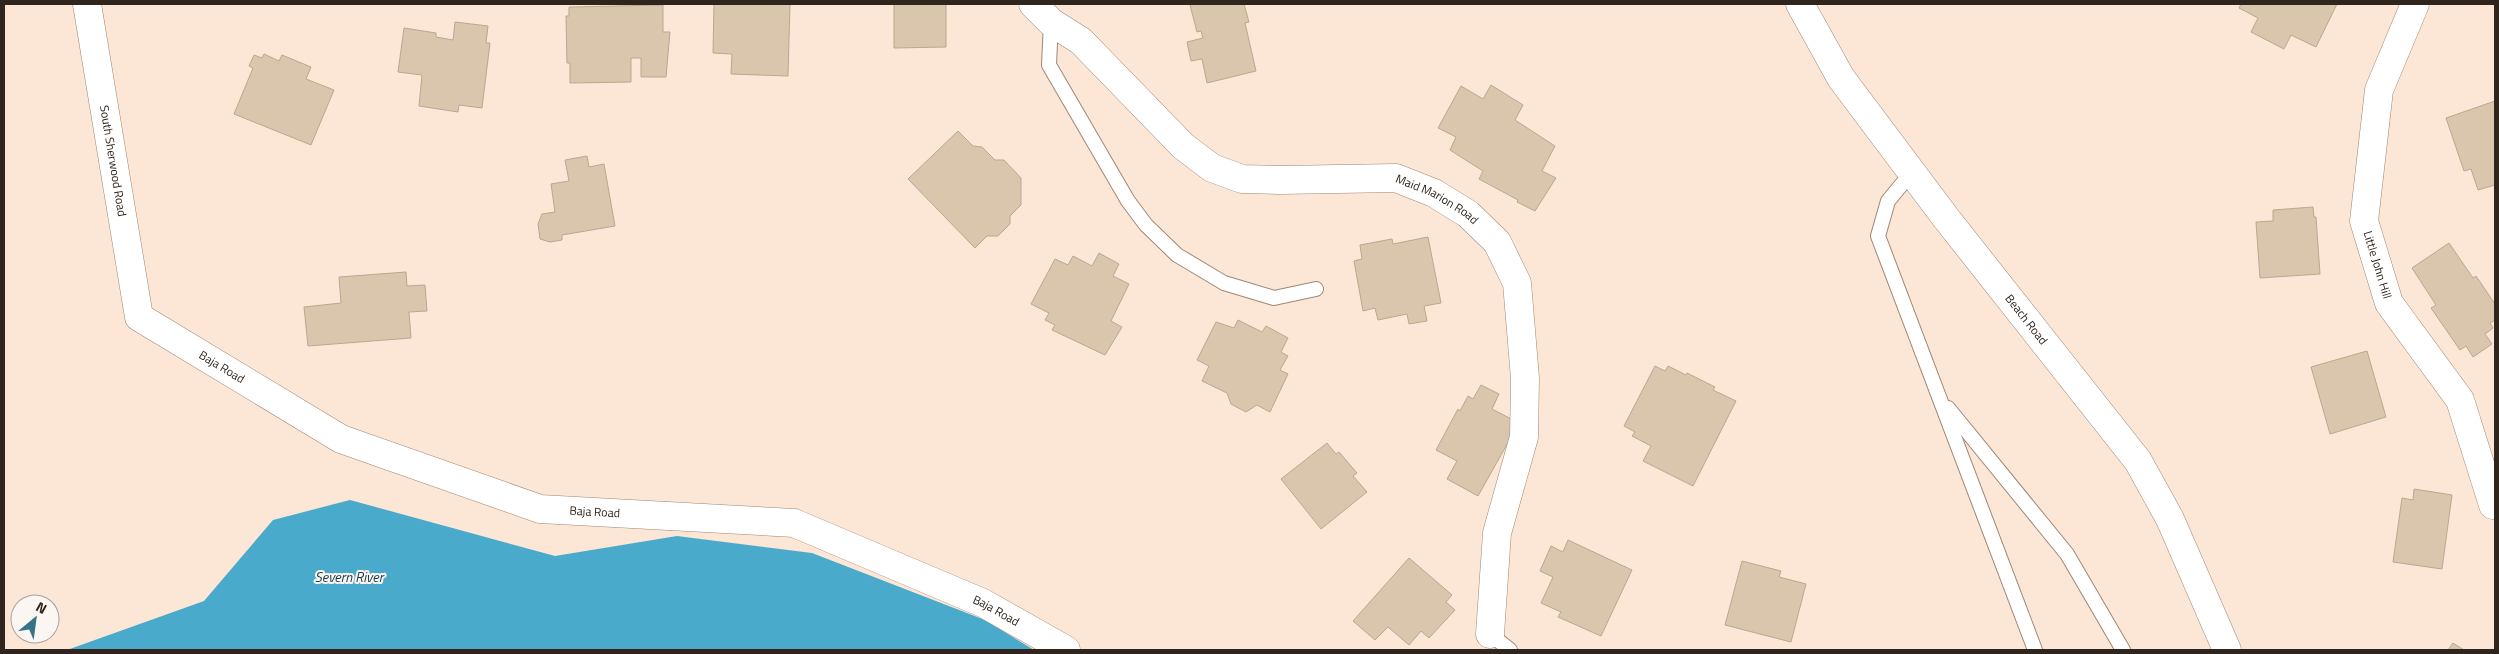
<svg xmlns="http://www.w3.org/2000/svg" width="2499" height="654" font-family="'Titillium Web',sans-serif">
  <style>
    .water { fill: #4aaacb }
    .building { fill: #d9c6ad; stroke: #b9a88f }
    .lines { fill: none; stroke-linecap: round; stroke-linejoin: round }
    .service-casing { stroke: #9f8774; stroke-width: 16 }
    .minor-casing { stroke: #9f8774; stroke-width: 29 }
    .service { stroke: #fff; stroke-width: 14 }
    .minor { stroke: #fff; stroke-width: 28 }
    .labels { text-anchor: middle; stroke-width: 4; stroke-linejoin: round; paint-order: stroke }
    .street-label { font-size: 12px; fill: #2f251d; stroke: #fcf6f2 }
    .water-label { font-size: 14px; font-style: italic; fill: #103b49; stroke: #fcf6f2 }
  </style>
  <rect width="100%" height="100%" fill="#fce6d6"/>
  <polygon class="water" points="350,500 555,556 677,536 812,553 985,620 1034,650 67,650 204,601 273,520"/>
  <g class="building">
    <polygon points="714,4 790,4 788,76 731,74 732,54 713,53"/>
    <polygon points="894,4 946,4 946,47 894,48"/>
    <polygon points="1196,4 1244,4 1249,22 1245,23 1256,71 1207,83 1202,59 1191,61 1187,42 1203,38 1201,31 1197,32 1190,5"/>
    <polygon points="2241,4 2337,4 2316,47 2291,35 2284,49 2251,32 2258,18 2239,8"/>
    <polygon points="663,5 663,32 670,32 666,77 641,77 641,58 631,58 631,82 570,83 570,63 567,63 566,16 569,16 569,7"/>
    <polygon points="455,22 488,26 486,43 490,43 482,108 459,105 458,112 419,106 422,75 398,72 404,28 436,33 436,37 453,40"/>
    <polygon points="264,54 279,61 282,55 311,67 306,79 334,90 311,145 234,114 253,68 249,66 254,55 262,58"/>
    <polygon points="1491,85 1523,105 1515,120 1555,146 1542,171 1556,178 1535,211 1517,202 1518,200 1479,179 1483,171 1450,150 1456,137 1438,128 1461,86 1483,99"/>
    <polygon points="2495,101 2495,185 2478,190 2471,169 2464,171 2446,118"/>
    <polygon points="958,131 973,146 982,147 995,160 1004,160 1021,178 1021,205 1010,216 1010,224 998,236 987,236 975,248 908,179"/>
    <polygon points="587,156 589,167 604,164 615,226 562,235 562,240 550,242 540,239 538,224 542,214 555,212 551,184 569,181 565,160"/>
    <polygon points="2313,207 2314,217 2316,217 2320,274 2260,278 2256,222 2273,221 2273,210"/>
    <polygon points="1428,237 1441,303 1424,306 1427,321 1409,324 1407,314 1378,320 1375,308 1363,311 1354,261 1362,259 1360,245 1392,239 1393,244"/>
    <polygon points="2449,243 2473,278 2476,276 2495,304 2495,320 2490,323 2493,328 2485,334 2492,344 2473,357 2466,346 2460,350 2431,308 2436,305 2412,268"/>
    <polygon points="1099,253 1119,264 1113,276 1129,284 1111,321 1122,327 1105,355 1052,330 1055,325 1045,320 1049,313 1031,304 1055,259 1068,265 1073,256 1092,266"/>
    <polygon points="406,272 407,286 425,285 427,311 409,312 411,338 308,346 304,307 341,303 339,277"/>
    <polygon points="1238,320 1262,332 1266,326 1288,338 1281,352 1288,356 1280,370 1288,374 1270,412 1257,405 1246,412 1231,404 1227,393 1202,381 1209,366 1197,360 1216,322 1234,328"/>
    <polygon points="2367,351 2386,417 2330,434 2311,367"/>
    <polygon points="1655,366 1665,371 1668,366 1686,375 1687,373 1715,387 1713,390 1736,401 1693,486 1643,461 1651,446 1632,436 1635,432 1624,426"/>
    <polygon points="1481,385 1499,394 1492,409 1519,423 1478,496 1447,479 1457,461 1436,450 1458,409 1460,411 1468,396 1473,399"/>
    <polygon points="1327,443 1336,454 1339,452 1357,473 1353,476 1367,492 1321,529 1281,479"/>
    <polygon points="2414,489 2452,495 2442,569 2393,562 2402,498 2413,500"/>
    <polygon points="1568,540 1632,570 1601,636 1558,617 1561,612 1541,603 1553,577 1540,571 1551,546 1563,552"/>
    <polygon points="1409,558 1452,595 1446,602 1455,610 1429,638 1421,631 1409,645 1388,627 1375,640 1353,621"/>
    <polygon points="1742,561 1781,571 1779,577 1806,584 1791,642 1725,625"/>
    <polygon points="2453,643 2464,650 2448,650"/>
  </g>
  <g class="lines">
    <g class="service-casing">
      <g id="service">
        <polyline points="1051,22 1049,65 1128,201 1146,225 1177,255 1224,283 1274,298 1316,289"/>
        <polyline points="1912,172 1888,201 1878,236 2035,650"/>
        <polyline points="1948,408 2067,554 2123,650"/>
        <polyline points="1490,634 1510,650"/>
      </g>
    </g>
    <g class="minor-casing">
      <g id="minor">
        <path id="s1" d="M87,4L139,317L341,439L540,509L794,523L983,603L1066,650"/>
        <path id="s2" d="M1033,4L1051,22L1081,41L1183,146L1212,168L1242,179L1280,180L1396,178L1434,193L1468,214L1497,242L1517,283L1525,378L1524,437L1497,533L1490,634"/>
        <path id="s3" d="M1800,4L1841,78L1946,218L2138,461L2170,519L2227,650"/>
        <path id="s4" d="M2415,4L2379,90L2364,221L2389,303L2460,400L2493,505"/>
      </g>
    </g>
    <use href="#service" class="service"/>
    <use href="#minor" class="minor"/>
  </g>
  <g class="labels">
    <g class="street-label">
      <text dy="4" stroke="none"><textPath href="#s1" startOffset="159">South Sherwood Road</textPath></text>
      <text dy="4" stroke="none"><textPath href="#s2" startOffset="476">Maid Marion Road</textPath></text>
      <text dy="4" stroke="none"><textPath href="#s4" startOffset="271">Little John Hill</textPath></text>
      <text dy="4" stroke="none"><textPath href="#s3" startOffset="389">Beach Road</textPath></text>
      <text dy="4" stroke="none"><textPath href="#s1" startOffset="414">Baja Road</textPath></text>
      <text dy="4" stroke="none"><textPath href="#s1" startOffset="819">Baja Road</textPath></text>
      <text dy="4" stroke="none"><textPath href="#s1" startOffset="1239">Baja Road</textPath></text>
    </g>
    <g class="water-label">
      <text x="349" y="582">Severn River</text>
    </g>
  </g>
  <rect width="2499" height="654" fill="none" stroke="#2f251d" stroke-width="10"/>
  <g transform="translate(35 619) rotate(29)"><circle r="24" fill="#fcf6f2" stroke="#aaa29d"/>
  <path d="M0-4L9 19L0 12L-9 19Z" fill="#367389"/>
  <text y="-8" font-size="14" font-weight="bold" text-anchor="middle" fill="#2f251d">N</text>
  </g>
</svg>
